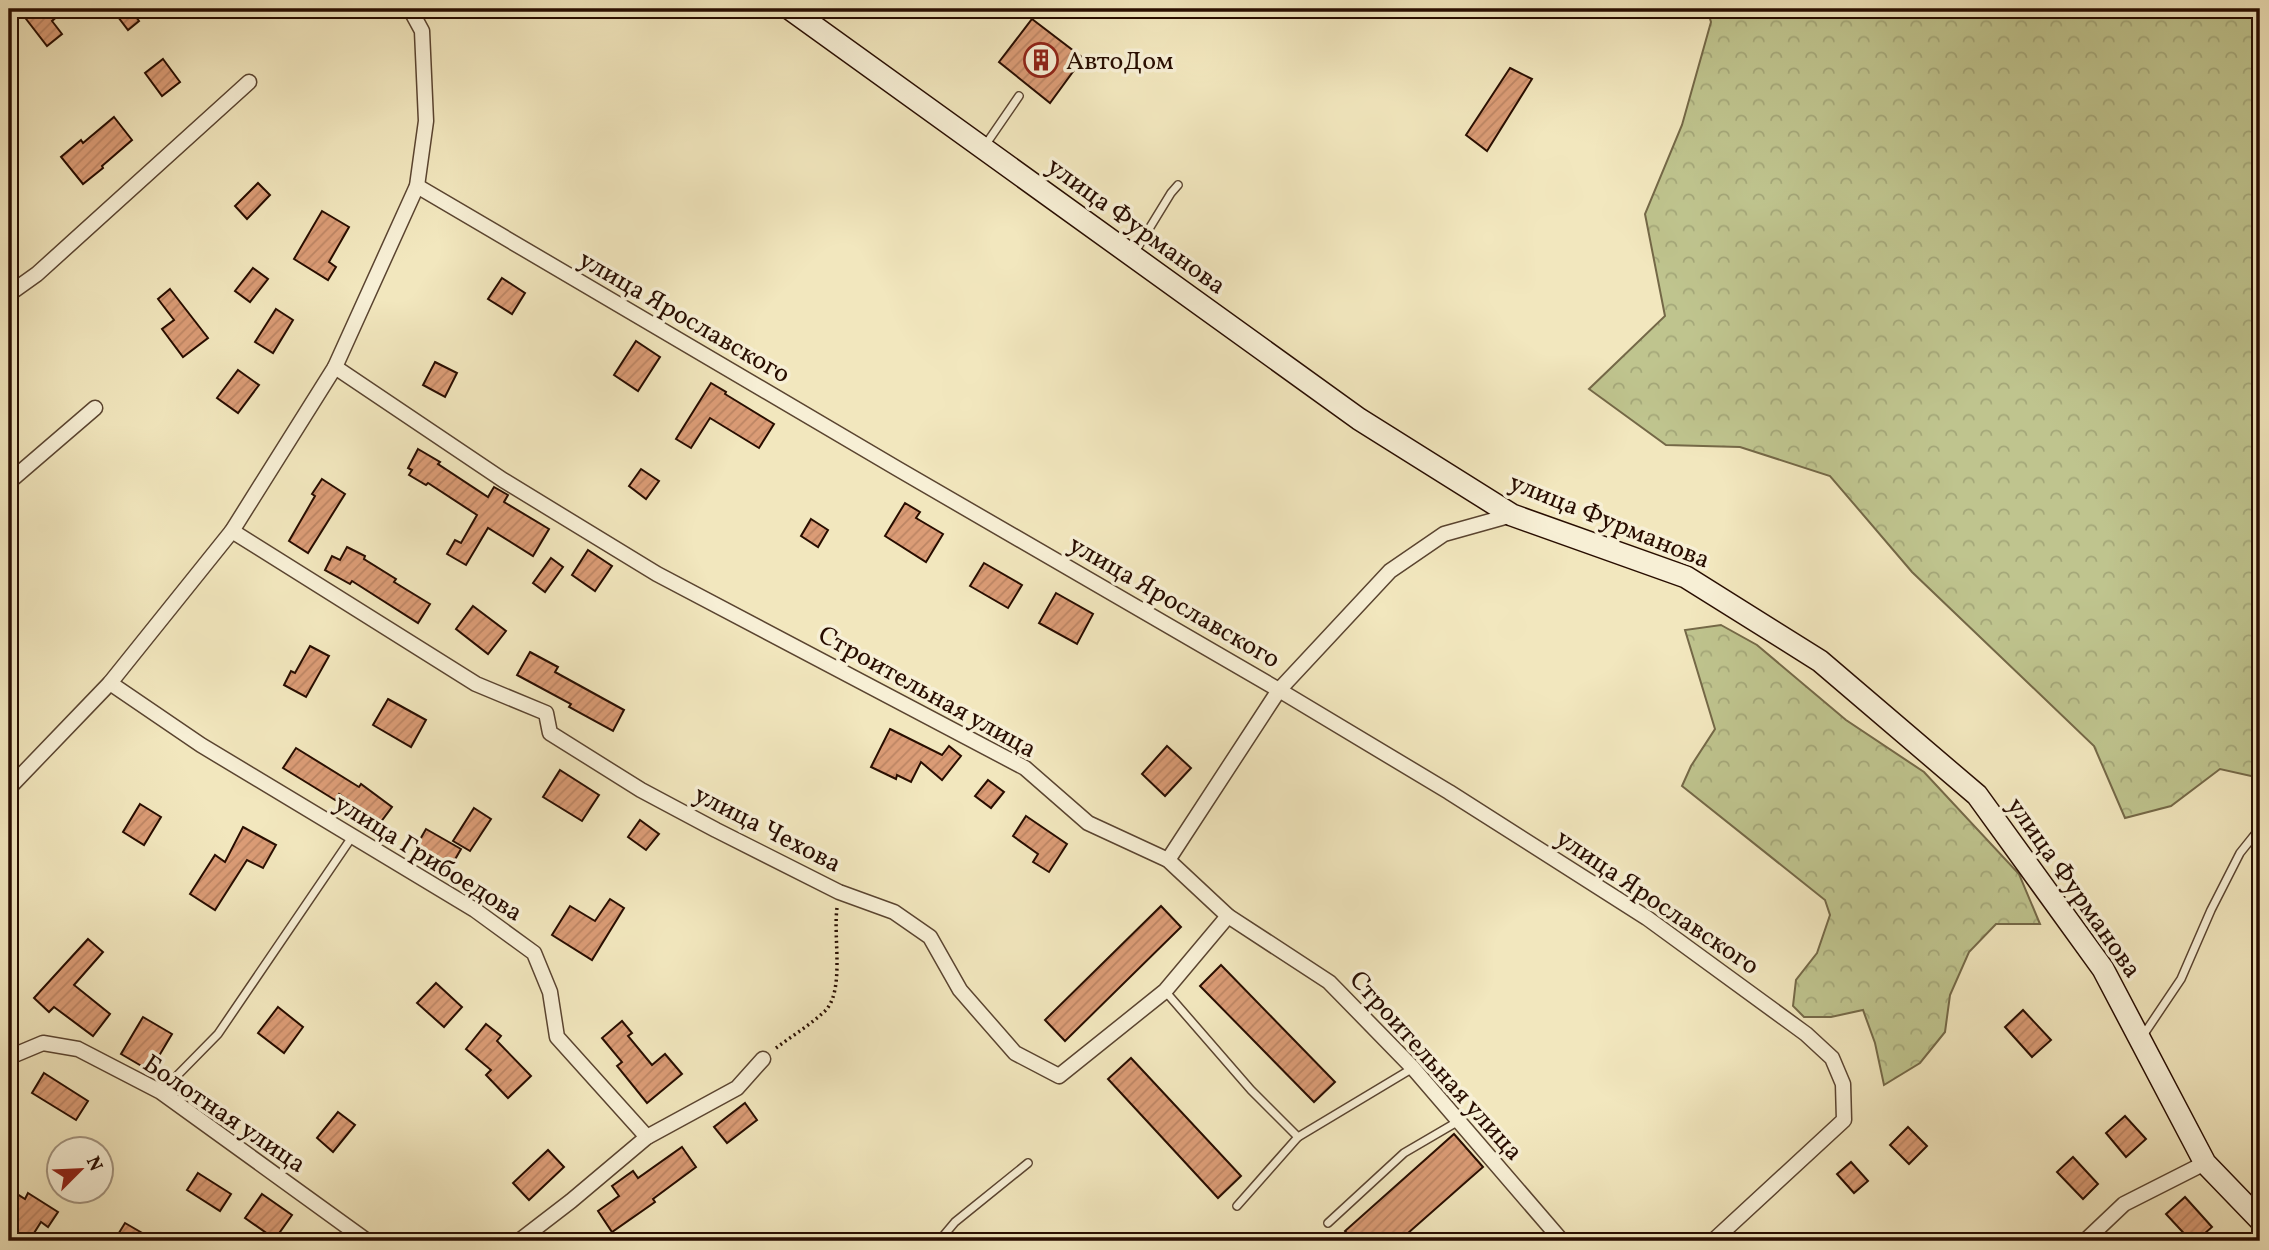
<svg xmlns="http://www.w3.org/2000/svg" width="2269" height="1250" font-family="Vollkorn,serif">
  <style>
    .forest { fill: url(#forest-crowns); stroke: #746847; stroke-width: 2 }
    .building { fill: url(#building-hatch); stroke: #280d00; stroke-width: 2 }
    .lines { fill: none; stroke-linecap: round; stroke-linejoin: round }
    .service-casing { stroke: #5a4430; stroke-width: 10 }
    .minor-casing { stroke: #5a4430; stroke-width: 17 }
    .secondary-casing { stroke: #280d00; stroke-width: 24 }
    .path { stroke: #280d00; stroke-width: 3.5; stroke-dasharray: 2 3.5; stroke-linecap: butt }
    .service { stroke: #f7efd5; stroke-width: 7 }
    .minor { stroke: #f7efd5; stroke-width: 14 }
    .secondary { stroke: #f7efd5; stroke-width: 21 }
    .labels { text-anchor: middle; stroke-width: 7; stroke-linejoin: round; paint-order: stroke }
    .poi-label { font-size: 26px; fill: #280d00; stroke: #f7efd5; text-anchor: start }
    .street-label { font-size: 26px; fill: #280d00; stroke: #f7efd5 }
  </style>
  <defs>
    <pattern id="forest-crowns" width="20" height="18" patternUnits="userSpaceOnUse" patternTransform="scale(1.75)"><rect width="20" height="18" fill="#bfc48e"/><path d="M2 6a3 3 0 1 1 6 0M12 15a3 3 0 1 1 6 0" fill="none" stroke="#a4a779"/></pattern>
    <pattern id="building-hatch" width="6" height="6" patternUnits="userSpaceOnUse" patternTransform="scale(1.75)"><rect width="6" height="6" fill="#db9c76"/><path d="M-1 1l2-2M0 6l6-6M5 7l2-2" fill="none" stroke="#bc8564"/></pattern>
  </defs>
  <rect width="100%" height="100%" fill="#f2e7be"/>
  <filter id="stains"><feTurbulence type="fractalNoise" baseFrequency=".00286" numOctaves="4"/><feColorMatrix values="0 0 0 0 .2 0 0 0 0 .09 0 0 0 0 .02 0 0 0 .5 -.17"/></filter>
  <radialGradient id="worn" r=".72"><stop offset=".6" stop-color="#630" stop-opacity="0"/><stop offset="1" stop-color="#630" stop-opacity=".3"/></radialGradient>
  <g class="forest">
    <polygon points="1707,9 2260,9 2260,778 2220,769 2171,806 2125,818 2094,746 1912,572 1830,476 1740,447 1666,445 1589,389 1665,316 1645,214 1682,125 1711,22"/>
    <polygon points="1721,625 1757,645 1846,720 1924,772 2019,874 2040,924 1996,924 1969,952 1950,995 1945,1032 1920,1063 1884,1085 1875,1043 1863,1010 1831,1017 1804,1017 1793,1006 1796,980 1817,953 1830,915 1825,900 1682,786 1691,766 1715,729 1685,630"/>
  </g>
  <g class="building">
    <polygon points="30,9 66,9 52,21 62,34 47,46 23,15"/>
    <polygon points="112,9 130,9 139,21 128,30"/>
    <polygon points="1032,19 1083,58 1050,103 999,62"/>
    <polygon points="163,59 180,82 162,96 145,73"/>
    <polygon points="1510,68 1532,79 1487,151 1466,135"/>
    <polygon points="114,117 132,140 102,166 103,168 83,184 61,157 81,140 83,143"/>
    <polygon points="258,183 270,195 247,219 235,206"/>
    <polygon points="322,211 349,227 329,262 336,267 328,280 294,259"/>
    <polygon points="253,268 268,279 250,302 235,291"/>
    <polygon points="502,278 525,293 512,314 488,299"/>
    <polygon points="170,289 208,338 183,357 162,329 174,320 158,299"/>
    <polygon points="276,309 293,320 273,353 255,342"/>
    <polygon points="636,341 660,357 638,391 614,375"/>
    <polygon points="435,362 457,373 445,397 423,385"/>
    <polygon points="238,370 259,385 238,413 217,398"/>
    <polygon points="711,383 726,392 725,394 774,424 759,448 710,418 691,448 676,439"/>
    <polygon points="418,449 440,462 438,464 488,497 494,487 508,495 504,502 549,529 533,556 488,528 466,565 447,554 455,540 461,543 477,515 428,483 426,485 409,475 412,470 408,468"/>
    <polygon points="641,469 659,481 646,499 629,486"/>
    <polygon points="322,479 345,494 308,553 289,541 315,496 312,494"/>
    <polygon points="905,503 920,512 916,518 943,534 926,562 885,536"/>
    <polygon points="811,519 828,530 818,547 801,536"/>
    <polygon points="347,547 365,556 364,559 396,579 394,582 430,604 418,623 352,581 350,584 325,570 332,556 340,560"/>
    <polygon points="588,550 612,566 595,591 572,575"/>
    <polygon points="551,558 563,567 545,592 533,583"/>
    <polygon points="984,563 1022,585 1008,608 970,586"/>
    <polygon points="1056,593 1093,614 1077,644 1039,623"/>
    <polygon points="473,606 506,631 488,654 456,629"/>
    <polygon points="310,646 329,656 306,697 284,685 291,671 295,673"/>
    <polygon points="530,652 558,667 555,672 624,710 613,731 569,707 571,704 517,675"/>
    <polygon points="388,699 426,720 411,747 373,725"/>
    <polygon points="890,729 942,755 949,746 961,756 942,780 921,762 911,782 897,775 896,779 871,767"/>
    <polygon points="1167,746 1191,768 1165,796 1142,774"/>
    <polygon points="296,748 359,787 361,784 392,807 380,823 339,794 335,800 283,768"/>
    <polygon points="560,770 599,795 582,821 543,797"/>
    <polygon points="988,780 1004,792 991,808 975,796"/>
    <polygon points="140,804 161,817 144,845 123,832"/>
    <polygon points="474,808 491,819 470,851 453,841"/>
    <polygon points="1026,816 1067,844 1049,872 1033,862 1038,854 1013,836"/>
    <polygon points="640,820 659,834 646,850 628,837"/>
    <polygon points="243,827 276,845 263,868 247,860 215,910 190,894 215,855 225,862"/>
    <polygon points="426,829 461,849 449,870 414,850"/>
    <polygon points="610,899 624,908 592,960 552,935 570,906 595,921"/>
    <polygon points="1161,906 1181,927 1065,1041 1045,1020"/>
    <polygon points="88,939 103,952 74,985 110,1014 93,1036 54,1007 49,1012 34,998"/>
    <polygon points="1221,965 1335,1082 1314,1102 1200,986"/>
    <polygon points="436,983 462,1007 444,1027 417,1003"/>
    <polygon points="278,1007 303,1027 284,1053 258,1033"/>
    <polygon points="2023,1010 2051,1040 2032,1057 2005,1027"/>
    <polygon points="143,1017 172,1034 150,1071 121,1054"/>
    <polygon points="622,1021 632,1033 628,1036 652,1065 665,1054 682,1074 647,1103 617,1066 622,1062 602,1038"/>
    <polygon points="486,1024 501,1036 497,1041 531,1076 508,1098 486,1075 491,1070 466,1049"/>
    <polygon points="1131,1058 1241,1176 1218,1198 1108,1079"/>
    <polygon points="44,1073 88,1101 76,1120 32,1093"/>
    <polygon points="745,1103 757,1120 727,1143 714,1127"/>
    <polygon points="338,1112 355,1125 333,1152 317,1138"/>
    <polygon points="2125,1116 2146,1139 2126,1157 2106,1133"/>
    <polygon points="1908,1127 1927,1146 1909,1164 1890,1145"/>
    <polygon points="1454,1134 1483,1167 1399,1241 1354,1241 1345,1231"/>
    <polygon points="682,1147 696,1167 653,1199 655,1202 612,1232 598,1211 619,1196 612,1186 633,1171 638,1178"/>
    <polygon points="548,1150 564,1167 529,1200 513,1183"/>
    <polygon points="2073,1157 2098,1184 2083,1199 2057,1172"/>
    <polygon points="1851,1162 1868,1181 1854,1193 1837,1174"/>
    <polygon points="198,1173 231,1194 220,1211 187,1190"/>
    <polygon points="28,1193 58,1212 48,1227 41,1222 29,1241 9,1228 9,1207 17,1194 25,1199"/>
    <polygon points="262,1194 292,1215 275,1239 245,1218"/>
    <polygon points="2185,1197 2212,1227 2196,1241 2191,1241 2166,1214"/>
    <polygon points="125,1223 156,1241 114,1241"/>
  </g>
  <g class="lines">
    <g class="service-casing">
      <g id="service">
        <polyline points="984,147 1019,96"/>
        <polyline points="1133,255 1171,193 1178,185"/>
        <polyline points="1165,991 1251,1090 1298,1137 1413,1068"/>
        <polyline points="2142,1037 2181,979 2211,910 2240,853 2260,828"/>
        <polyline points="161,1092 218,1034 352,837"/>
        <polyline points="1237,1206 1298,1137"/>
        <polyline points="1328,1223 1404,1153 1457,1122"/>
        <polyline points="939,1241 955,1222 1028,1163"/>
      </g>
    </g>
    <g class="minor-casing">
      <g id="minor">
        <polyline points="417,186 898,469 1279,690 1449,792 1647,918 1806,1034 1832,1058 1843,1084 1844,1120 1713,1241"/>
        <polyline points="9,294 37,274 249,82"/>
        <polyline points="335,367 503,480 657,574 1025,768 1088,823 1168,860 1228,916 1329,982 1413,1068 1562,1241"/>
        <polyline points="9,482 95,408"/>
        <polyline points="232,531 476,684 546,713 550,733 641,790 716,830 839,892 894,912 930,937 960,990 1015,1053 1059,1076 1165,991 1228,916"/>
        <polyline points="110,683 201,745 475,910 534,953 550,992 557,1037 647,1137"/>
        <polyline points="9,788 110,683 232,531 335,367 417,186 426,121 422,31 410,9"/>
        <polyline points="1168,860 1279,690 1390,571 1444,534 1512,515"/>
        <polyline points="9,1059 12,1056 43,1043 78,1049 161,1092 367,1241"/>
        <polyline points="519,1241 571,1201 647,1137 737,1088 763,1059"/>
        <polyline points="2085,1241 2124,1204 2205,1163"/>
      </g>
    </g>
    <g class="secondary-casing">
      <polyline id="secondary" points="790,9 1359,419 1512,515 1686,577 1820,661 1977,795 2103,969 2205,1163 2260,1220"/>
    </g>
    <path class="path" d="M776,1048C792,1036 810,1025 825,1011C845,991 833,937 837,908"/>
    <use href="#service" class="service"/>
    <use href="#minor" class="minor"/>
    <use href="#secondary" class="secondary"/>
  </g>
  <defs>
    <g id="building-ring" transform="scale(1.75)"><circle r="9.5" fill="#f7efd5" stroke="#8f2418" stroke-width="1.5"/><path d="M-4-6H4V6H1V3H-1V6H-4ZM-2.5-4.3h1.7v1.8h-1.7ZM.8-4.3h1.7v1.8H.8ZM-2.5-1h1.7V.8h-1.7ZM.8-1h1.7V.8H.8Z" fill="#8f2418"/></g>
  </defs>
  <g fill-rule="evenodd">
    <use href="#building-ring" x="1041" y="60"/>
  </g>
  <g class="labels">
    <g class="poi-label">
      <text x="1066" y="69">АвтоДом</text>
    </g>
    <g class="street-label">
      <text transform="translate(1137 225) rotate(36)" y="9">улица Фурманова</text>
      <text transform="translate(685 316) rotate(30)" y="9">улица Ярославского</text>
      <text transform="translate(1610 520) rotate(22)" y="9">улица Фурманова</text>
      <text transform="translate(1175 601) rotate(30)" y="9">улица Ярославского</text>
      <text transform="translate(928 691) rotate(29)" y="9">Строительная улица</text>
      <text transform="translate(768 828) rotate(27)" y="9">улица Чехова</text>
      <text transform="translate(429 857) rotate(32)" y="9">улица Грибоедова</text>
      <text transform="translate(2075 887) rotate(55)" y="9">улица Фурманова</text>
      <text transform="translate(1658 901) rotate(34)" y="9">улица Ярославского</text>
      <text transform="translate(1437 1065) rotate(48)" y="9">Строительная улица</text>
      <text transform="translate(225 1113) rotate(34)" y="9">Болотная улица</text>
    </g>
  </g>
  <rect width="2269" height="1250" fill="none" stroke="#f2e7be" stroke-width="35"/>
  <rect x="10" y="10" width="2248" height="1229" fill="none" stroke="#280d00" stroke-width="3.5"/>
  <rect x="18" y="18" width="2234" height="1215" fill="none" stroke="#280d00" stroke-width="2"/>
  <g transform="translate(80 1170) rotate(66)"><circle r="33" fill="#f7efd5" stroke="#a49580" stroke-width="2"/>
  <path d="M0-5L12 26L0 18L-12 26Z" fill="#8f2418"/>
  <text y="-10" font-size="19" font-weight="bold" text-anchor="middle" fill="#280d00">N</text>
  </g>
  <rect width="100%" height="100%" filter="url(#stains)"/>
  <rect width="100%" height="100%" fill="url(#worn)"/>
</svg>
